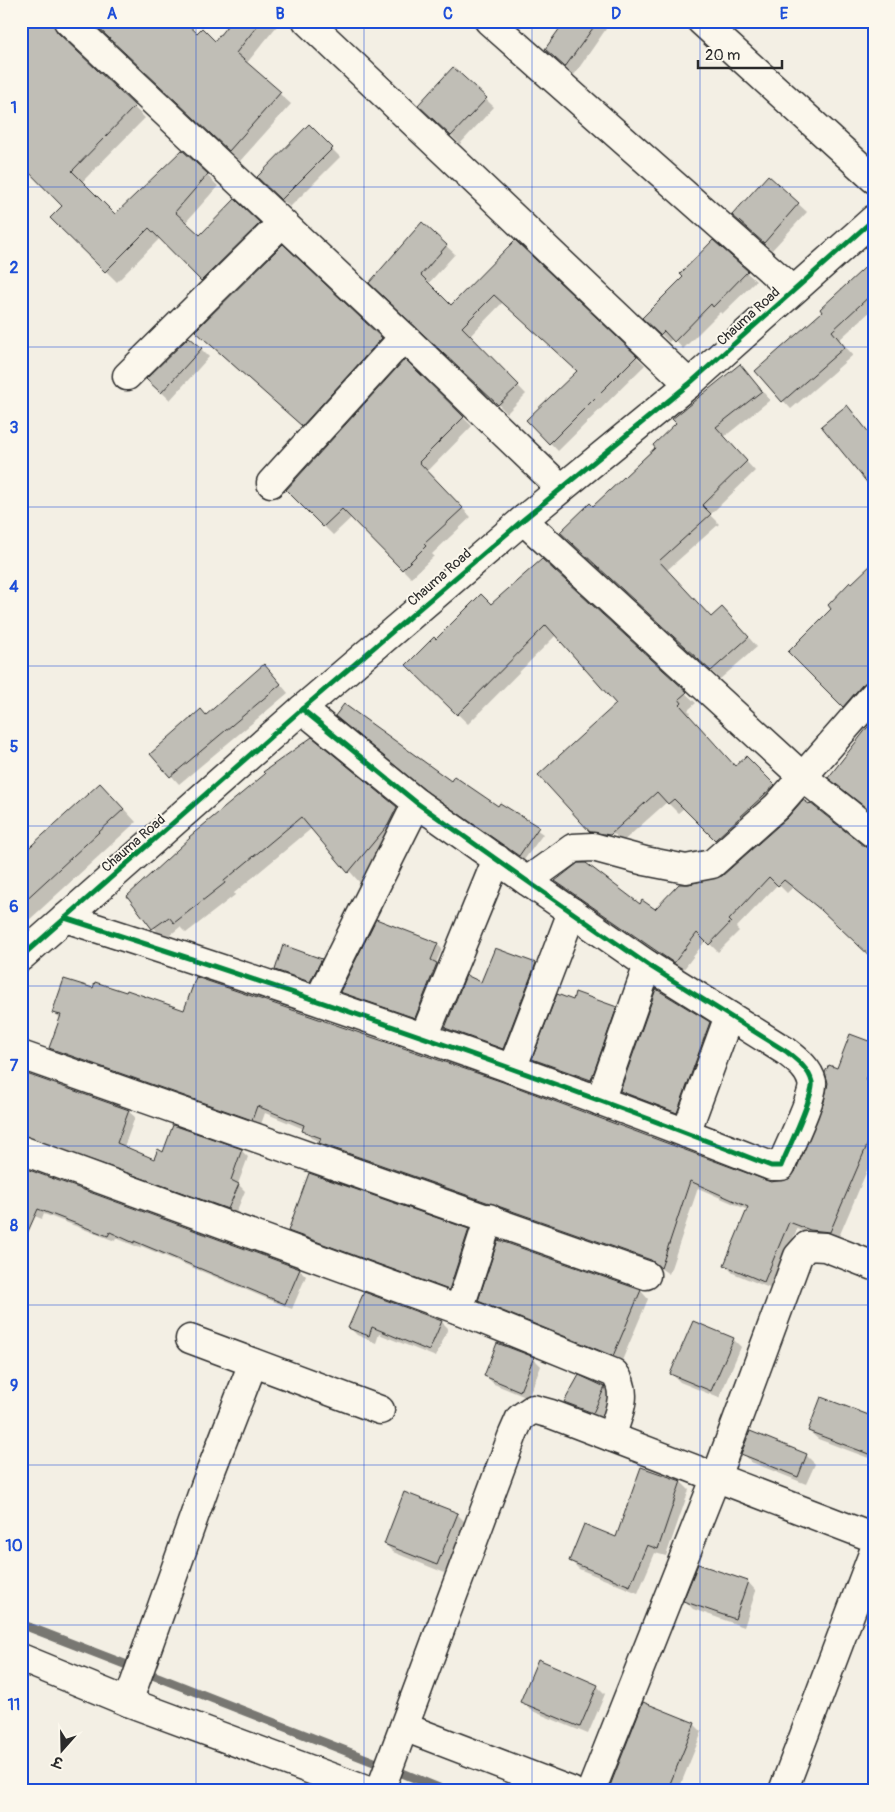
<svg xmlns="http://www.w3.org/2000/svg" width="895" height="1812" font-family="Pangolin,'Playpen Sans Deva',sans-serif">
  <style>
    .shadow { fill: #0003 }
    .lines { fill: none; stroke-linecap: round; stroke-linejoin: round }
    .stream { stroke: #787772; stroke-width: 9 }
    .building { fill: #c0beb6; stroke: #2b2b2b }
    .street-casing { stroke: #2b2b2b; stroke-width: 31 }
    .secondary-casing { stroke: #2b2b2b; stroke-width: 31 }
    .street { stroke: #fbf7ec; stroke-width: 28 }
    .secondary { stroke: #fbf7ec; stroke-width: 28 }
    .cycleway-casing { stroke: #fbf7ec; stroke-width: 8 }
    .cycleway { stroke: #00873e; stroke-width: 5 }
    .grid { fill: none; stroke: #1d4ed8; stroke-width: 1; stroke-opacity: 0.55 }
    .labels { text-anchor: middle; stroke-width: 4; stroke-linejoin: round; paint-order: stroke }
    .street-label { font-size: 14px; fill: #2b2b2b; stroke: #fbf7ec }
    .neatline { fill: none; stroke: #1d4ed8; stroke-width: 2 }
    .grid-label { font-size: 16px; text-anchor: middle; font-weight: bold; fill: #1d4ed8 }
  </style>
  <rect width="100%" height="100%" fill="#f3efe4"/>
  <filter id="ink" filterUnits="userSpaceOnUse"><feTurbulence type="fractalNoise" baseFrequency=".02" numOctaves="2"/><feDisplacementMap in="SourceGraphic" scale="10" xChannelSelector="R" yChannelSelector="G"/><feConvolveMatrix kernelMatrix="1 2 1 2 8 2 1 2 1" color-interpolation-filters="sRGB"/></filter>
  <g filter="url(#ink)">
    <g class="shadow">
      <polygon points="21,21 68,21 63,28 63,37 67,43 145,118 82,182 115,215 182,151 218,186 185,223 200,237 259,224 270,235 212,291 160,238 117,282 52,218 64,206"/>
      <polygon points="92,21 197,35 215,43 233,21 281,21 246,64 291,104 240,161"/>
      <polygon points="566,21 599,21 606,29 574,75 555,58"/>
      <polygon points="874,36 874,45 869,40"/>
      <polygon points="453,68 494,107 460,144 419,105"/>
      <polygon points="309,126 340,157 290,207 258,177"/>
      <polygon points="769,177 807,212 772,250 742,223"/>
      <polygon points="422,224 455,254 428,284 451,307 515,242 645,365 558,451 528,420 578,371 503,302 470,336 526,394 507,413 379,291"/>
      <polygon points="713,242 756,281 722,314 720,312 683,349 673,338 669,342 644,318 685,277"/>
      <polygon points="874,260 874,308 839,340 853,355 791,409 756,371 824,312"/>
      <polygon points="381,339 391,349 312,435 206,341"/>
      <polygon points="201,349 209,357 170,400 156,387"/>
      <polygon points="405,361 472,426 427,472 471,517 432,554 434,556 411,578 352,517 333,535 287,490"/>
      <polygon points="740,365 770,400 724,437 755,471 710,515 719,524 667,570 711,618 731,617 757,647 720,679 570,541 593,507"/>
      <polygon points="542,561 696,703 688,710 691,713 689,716 736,768 746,758 784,795 726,849 684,808 678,813 667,802 620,844 594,834 616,838 616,835 590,830 617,705 556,635 468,724 407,665 436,640 491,606"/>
      <polygon points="874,566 874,692 852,714 789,652 833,609 851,585"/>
      <polygon points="272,674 288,693 179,784 152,754 206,716"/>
      <polygon points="312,739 408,819 399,836 360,883 312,828 234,893 235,895 186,933 180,927 164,940 129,896 267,774"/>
      <polygon points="451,782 498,807 500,805 543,834 524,860 433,796"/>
      <polygon points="112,796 136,822 28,921 21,914 21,857"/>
      <polygon points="788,819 831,918 793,887 787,893 778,884 736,928 739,931 718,952 706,940 683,970 564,889 556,881 655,910 689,886 723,877"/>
      <polygon points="437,944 442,949 436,963 441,969 420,1022 346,996 342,992"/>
      <polygon points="321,960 329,968 318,989 284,978 276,970"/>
      <polygon points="535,964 541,970 509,1053 452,1033 446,1028 482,984"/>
      <polygon points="94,990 185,1011 771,1183 790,1180 796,1173 838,1070 874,1045 874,1154 838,1239 818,1238 797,1229 772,1289 733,1273 725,1265 748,1210 698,1188 669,1274 660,1268 328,1151 321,1142 311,1138 304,1129 265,1113 260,1127 58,1056 50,1048 61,1019 54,1012"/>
      <polygon points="616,1008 624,1017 599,1088 542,1067 534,1059"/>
      <polygon points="709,1023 718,1032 685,1120 630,1099 621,1091"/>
      <polygon points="21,1073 128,1111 135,1117 124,1147 155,1160 164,1153 241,1150 248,1157 238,1184 245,1191 235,1215 21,1142"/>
      <polygon points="21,1168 300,1270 306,1276 292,1309 141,1246 140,1248 116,1238 115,1241 44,1214 42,1219 23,1211"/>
      <polygon points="468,1230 474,1237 455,1295 296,1237 290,1231"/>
      <polygon points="874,1239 874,1250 871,1247"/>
      <polygon points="499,1241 641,1291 648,1299 621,1363 488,1308 480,1301"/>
      <polygon points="442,1322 448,1328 436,1357 379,1334 376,1343 357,1335 350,1328"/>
      <polygon points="733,1339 741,1347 719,1398 680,1382 672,1374"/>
      <polygon points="533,1358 541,1366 528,1398 494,1384 486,1376"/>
      <polygon points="604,1388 612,1396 601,1421 574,1410 566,1402"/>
      <polygon points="874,1418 874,1460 818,1439 809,1431"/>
      <polygon points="743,1453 806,1455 815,1464 806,1484 751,1462"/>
      <polygon points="642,1468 681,1482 689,1490 666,1556 655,1553 638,1593 579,1569 571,1561 617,1539"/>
      <polygon points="457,1514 466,1523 445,1573 393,1552 385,1544"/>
      <polygon points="748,1582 756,1591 744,1627 693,1609 685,1601"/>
      <polygon points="597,1686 605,1694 588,1734 530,1710 522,1701"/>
      <polygon points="694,1724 702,1732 678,1791 609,1791"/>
    </g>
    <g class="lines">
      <g class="stream">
        <polyline points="21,1624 127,1665"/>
        <polyline points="150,1674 374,1762"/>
        <polyline points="400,1772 446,1791"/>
      </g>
    </g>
    <g class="building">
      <polygon points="21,21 53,21 57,32 135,106 72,171 115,214 182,150 208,174 175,212 200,235 235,199 260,223 201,281 149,228 105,272 50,218 62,206 21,164"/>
      <polygon points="91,21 184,21 197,33 202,28 215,41 231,21 261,21 236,53 281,92 229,151"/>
      <polygon points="565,21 598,21 565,67 545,49"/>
      <polygon points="453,67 487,98 451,136 418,105"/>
      <polygon points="309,124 333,148 281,200 257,177"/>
      <polygon points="768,175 799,203 764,243 732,215"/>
      <polygon points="422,222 447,245 421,275 451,305 515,240 637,356 549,444 526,420 577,371 494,295 462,327 519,385 498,405 369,283"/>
      <polygon points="713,240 748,271 713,307 711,304 674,342 664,331 660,335 642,318 683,277 680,274"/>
      <polygon points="283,244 382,338 302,426 195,331"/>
      <polygon points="874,259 874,292 832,331 845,347 782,402 755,371 822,312 820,309"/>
      <polygon points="189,337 202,348 161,393 146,379"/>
      <polygon points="405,359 464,417 419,462 463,508 424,544 426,546 402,570 342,509 323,527 286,490"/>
      <polygon points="740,364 762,391 716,427 747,461 702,505 711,514 659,561 711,617 722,607 749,637 711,671 560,532 590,503 593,506 655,448 653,445 676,423 672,419"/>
      <polygon points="847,405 874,439 874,491 821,426"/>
      <polygon points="542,559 687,692 679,699 682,703 680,705 735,766 746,756 775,785 715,840 674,799 668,804 657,792 610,835 590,832 538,775 616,704 546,625 457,715 406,665 434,637 436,639 481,594 491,604"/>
      <polygon points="874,562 874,680 862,685 843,707 788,652 831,609 828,605 850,582 851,584"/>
      <polygon points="264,664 281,684 170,777 150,754 201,709 206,715"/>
      <polygon points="344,704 451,781 454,776 498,806 500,803 539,827 519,856 426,791 335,716"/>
      <polygon points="874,719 874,814 828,778"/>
      <polygon points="312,737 397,807 388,825 348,873 301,817 224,881 225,883 174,923 169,917 152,929 127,896 190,838 189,837 265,774 263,772"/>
      <polygon points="100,783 124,809 21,904 21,855"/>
      <polygon points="803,800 809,804 810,803 864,846 874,849 874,960 821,910 784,880 778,886 769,877 729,920 731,922 709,945 697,933 674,963 555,881 578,863 586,863 640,904 642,900 655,909 679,884 689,884 722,876 787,818"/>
      <polygon points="376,919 438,943 431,960 437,963 415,1018 340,992"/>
      <polygon points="283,945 322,959 310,982 275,970"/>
      <polygon points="495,948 536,963 503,1049 445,1028 466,975 481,982"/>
      <polygon points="196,977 503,1082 771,1182 789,1179 795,1172 824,1102 828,1083 825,1072 829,1065 837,1068 850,1034 874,1043 874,1058 865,1080 874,1083 874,1129 830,1232 810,1230 789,1222 764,1282 724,1265 748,1207 690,1181 661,1268 651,1260 319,1143 321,1138 302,1131 304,1125 257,1106 252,1120 49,1048 61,1015 52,1013 64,979 93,988 95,982 126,992 127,990 184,1010"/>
      <polygon points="656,989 710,1022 677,1113 620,1091"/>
      <polygon points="575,992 617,1007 591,1080 532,1059 557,994 573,1000"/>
      <polygon points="21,1072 129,1110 117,1143 154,1159 158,1149 163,1152 173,1125 242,1149 231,1180 239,1184 228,1209 21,1135"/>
      <polygon points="21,1167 300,1269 285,1304 134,1241 134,1243 110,1232 108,1236 38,1209 21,1247"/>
      <polygon points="309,1173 469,1229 449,1290 288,1231"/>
      <polygon points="498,1240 641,1290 613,1356 478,1301"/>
      <polygon points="364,1292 442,1321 429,1351 372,1327 369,1336 348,1328"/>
      <polygon points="693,1321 734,1338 711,1391 670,1374"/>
      <polygon points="497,1343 534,1357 520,1391 484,1376"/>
      <polygon points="579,1375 605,1387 593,1413 564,1402"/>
      <polygon points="821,1397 874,1417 874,1456 808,1431"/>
      <polygon points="750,1431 807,1454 798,1477 741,1454"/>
      <polygon points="641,1467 681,1481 658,1549 647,1545 630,1586 569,1561 584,1524 616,1537"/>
      <polygon points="404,1492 458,1513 437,1565 384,1544"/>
      <polygon points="698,1564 748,1581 735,1619 683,1601"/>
      <polygon points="538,1659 598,1685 580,1727 520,1702"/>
      <polygon points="643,1702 695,1723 667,1791 608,1791"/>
    </g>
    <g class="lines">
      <g class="street-casing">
        <g id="street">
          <polyline points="68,21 404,337 561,488"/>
          <polyline points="307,21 689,384"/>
          <polyline points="489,21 793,290"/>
          <polyline points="701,21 874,179"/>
          <polyline points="127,376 282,223"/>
          <polyline points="271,483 404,337"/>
          <polyline points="523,520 804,778 874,834"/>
          <polyline points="527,881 573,848 593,847 645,861 686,869 712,864 777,806 874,695"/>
          <path d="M65,918C303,994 539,1074 771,1166H781C787,1151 815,1094 812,1082C809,1069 797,1060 787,1052L648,965L527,881L417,803L302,709"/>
          <polyline points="319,999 417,803"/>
          <polyline points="424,1037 497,859"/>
          <polyline points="21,1055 646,1275"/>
          <polyline points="512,1069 572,912"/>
          <polyline points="600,1101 648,965"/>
          <polyline points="686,1133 729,1016"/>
          <polyline points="21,1150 459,1310 489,1218"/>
          <path d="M459,1310L614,1373C630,1392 618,1415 611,1437"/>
          <polyline points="190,1339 380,1410"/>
          <polyline points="21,1658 128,1702 368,1791"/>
          <polyline points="128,1702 205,1486 253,1363"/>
          <polyline points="404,1727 571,1791"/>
          <polyline points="380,1791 513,1434 520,1418 533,1409 551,1414 874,1538"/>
          <polyline points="591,1791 716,1477 798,1256 807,1246 825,1247 874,1266"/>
          <polyline points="783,1791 874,1551"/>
        </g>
      </g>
      <g class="secondary-casing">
        <polyline id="secondary" points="21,957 302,709 523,520 689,384 874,219"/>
      </g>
      <use href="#street" class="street"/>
      <use href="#secondary" class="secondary"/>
      <g class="cycleway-casing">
        <g id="cycleway">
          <path d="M65,918C303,994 539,1074 771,1166H781C787,1151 815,1094 812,1082C809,1069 797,1060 787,1052L648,965L527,881L417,803L302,709"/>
          <polyline points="21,957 302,709 523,520 689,384 874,219"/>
        </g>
      </g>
      <use href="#cycleway" class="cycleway"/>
    </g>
  </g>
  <path class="grid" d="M196,21V1791M364,21V1791M532,21V1791M700,21V1791M21,187H874M21,347H874M21,507H874M21,666H874M21,826H874M21,986H874M21,1146H874M21,1305H874M21,1465H874M21,1625H874"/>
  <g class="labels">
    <g class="street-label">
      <text transform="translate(748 316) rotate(-42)" y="5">Chauma Road</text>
      <text transform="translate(439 577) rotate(-41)" y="5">Chauma Road</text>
      <text transform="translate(133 843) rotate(-41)" y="5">Chauma Road</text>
    </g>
  </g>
  <rect width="895" height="1812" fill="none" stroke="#fbf7ec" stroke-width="55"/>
  <g transform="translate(62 1750) rotate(200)" stroke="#fbf7ec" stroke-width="4" paint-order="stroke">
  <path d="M0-4L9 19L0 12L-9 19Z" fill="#2b2b2b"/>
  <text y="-8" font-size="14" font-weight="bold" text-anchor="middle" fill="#2b2b2b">उ</text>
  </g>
  <path d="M698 60v8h84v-8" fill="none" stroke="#2b2b2b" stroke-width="2.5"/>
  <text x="705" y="60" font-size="15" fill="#2b2b2b" stroke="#fbf7ec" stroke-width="4" paint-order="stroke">20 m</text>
  <rect x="28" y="28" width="840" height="1756" class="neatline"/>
  <g class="grid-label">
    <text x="112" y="19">A</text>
    <text x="280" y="19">B</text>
    <text x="448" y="19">C</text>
    <text x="616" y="19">D</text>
    <text x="784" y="19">E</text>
    <text x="14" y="113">1</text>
    <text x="14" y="273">2</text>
    <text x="14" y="433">3</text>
    <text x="14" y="592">4</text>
    <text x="14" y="752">5</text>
    <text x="14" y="912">6</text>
    <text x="14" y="1071">7</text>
    <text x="14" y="1231">8</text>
    <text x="14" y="1391">9</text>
    <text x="14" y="1551">10</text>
    <text x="14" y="1710">11</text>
  </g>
</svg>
